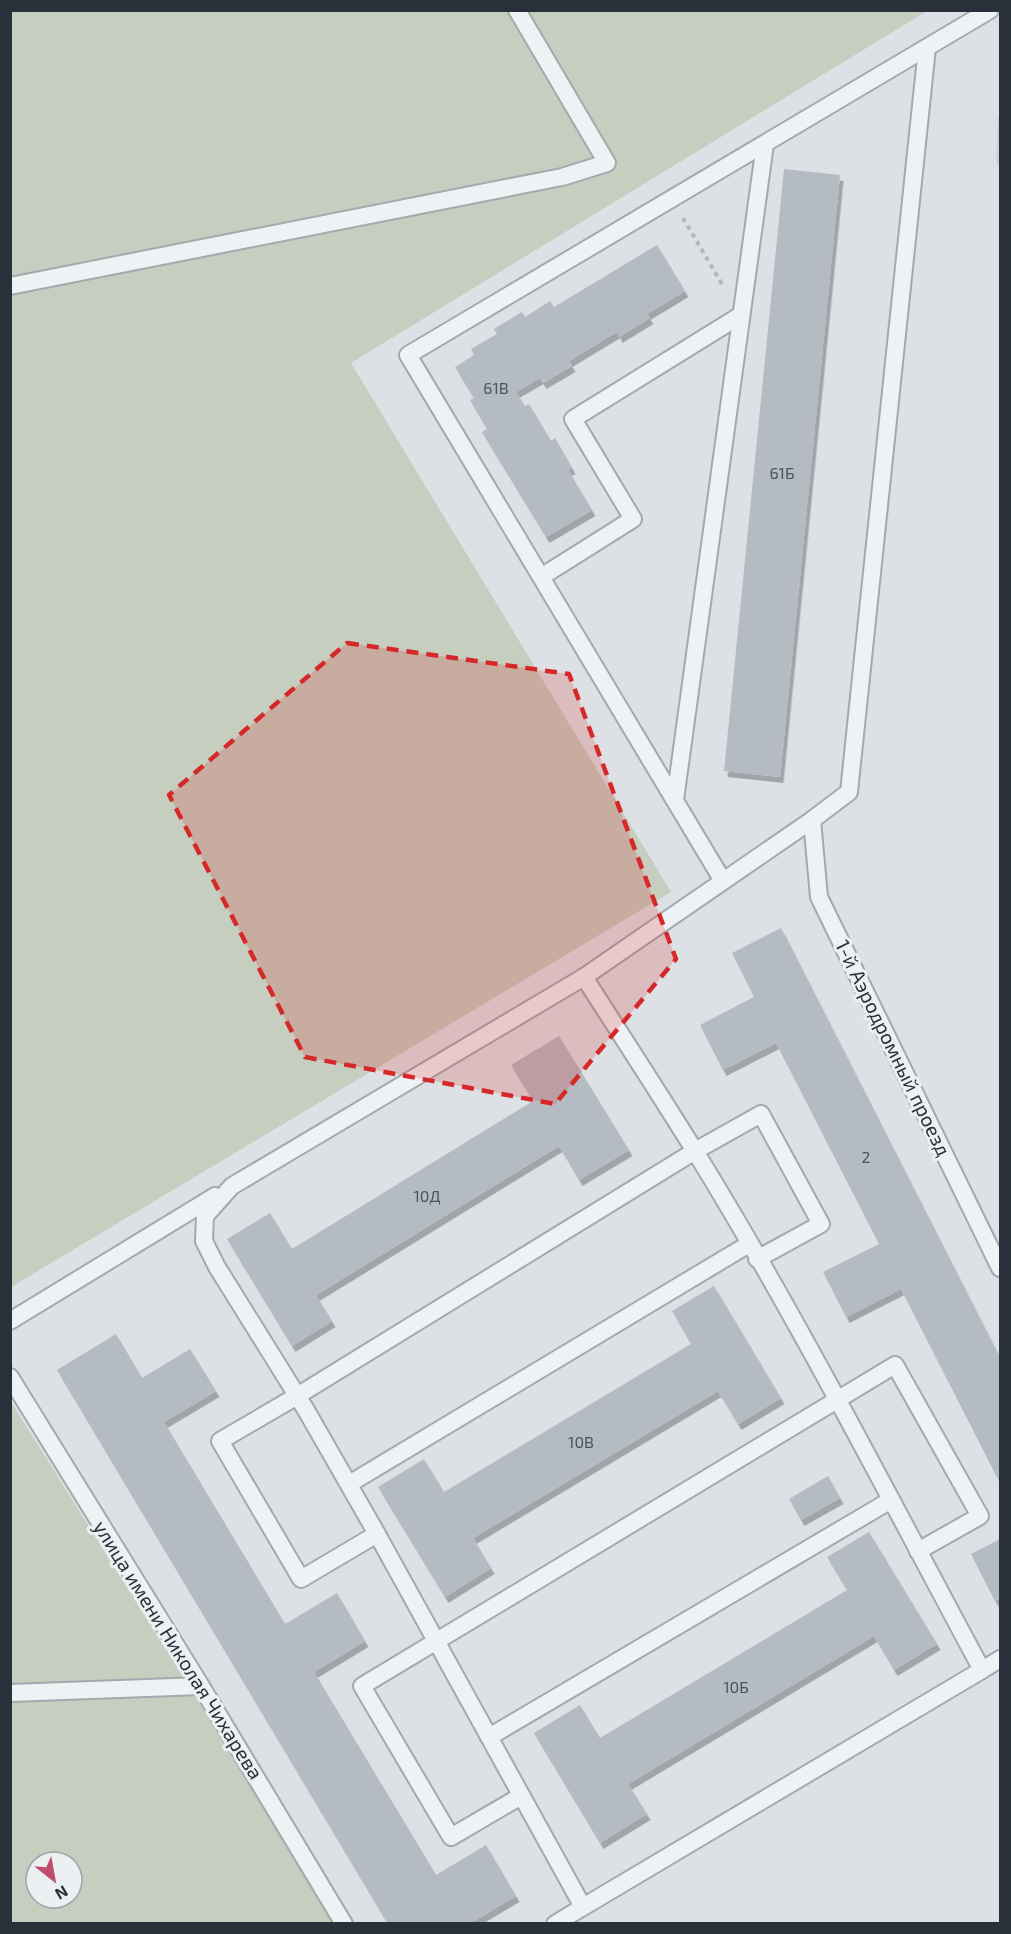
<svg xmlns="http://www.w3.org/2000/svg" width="1011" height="1934" font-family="'Exo 2',sans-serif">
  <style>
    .built { fill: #ccd1d6 }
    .green { fill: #c5cebf; fill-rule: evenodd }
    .building { fill: #b5bbc2; filter: url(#shadow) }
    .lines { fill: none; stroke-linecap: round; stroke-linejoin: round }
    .service-casing { stroke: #a3a9ae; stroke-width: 20 }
    .path { stroke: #b3b8bc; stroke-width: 4; stroke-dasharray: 4.5 4.5; stroke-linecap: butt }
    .service { stroke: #eff2f4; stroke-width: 16 }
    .marked { fill: #d62828; fill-opacity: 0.2; stroke: #d62828; stroke-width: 4.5; stroke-dasharray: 12 8; stroke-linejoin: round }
    .labels { text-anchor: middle; stroke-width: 6; stroke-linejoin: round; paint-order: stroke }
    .number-label { font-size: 16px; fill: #4b545c }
    .street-label { font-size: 20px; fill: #28313a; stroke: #ecf0f3 }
  </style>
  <defs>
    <filter id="shadow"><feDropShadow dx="3.5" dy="6" stdDeviation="0" flood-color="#0004"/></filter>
  </defs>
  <rect width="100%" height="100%" fill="#dde1e5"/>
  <polygon class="built" points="1000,114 1000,170 996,161 998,116"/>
  <g class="green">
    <polygon points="10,11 927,11 351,363 671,892 11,1287"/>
    <path d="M11,1402L337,1923H11ZM36,1862H72V1898H36Z"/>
  </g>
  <g class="building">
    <polygon points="784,169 840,175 780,777 724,771"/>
    <polygon points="657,245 685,291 647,314 650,318 619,337 617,332 569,361 572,366 543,383 540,378 516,392 525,406 529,404 551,441 555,438 572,468 568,470 592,510 546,537 482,432 487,429 470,400 474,398 455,367 474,355 471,349 497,334 494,329 522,312 525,317 550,301 554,307"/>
    <polygon points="781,928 1000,1358 1000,1483 901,1289 846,1317 823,1272 879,1244 776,1043 723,1070 700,1025 754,997 732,953"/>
    <polygon points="559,1036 629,1150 579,1180 559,1146 316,1295 332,1321 292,1346 227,1239 270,1213 292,1249 533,1101 511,1065"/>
    <polygon points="714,1286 781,1398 738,1424 718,1391 473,1538 491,1568 445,1597 378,1487 424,1459 444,1492 691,1344 672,1311"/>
    <polygon points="116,1334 142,1378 190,1349 216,1391 164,1422 285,1624 337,1593 365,1641 314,1672 436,1875 486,1845 516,1896 469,1924 388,1924 57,1370"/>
    <polygon points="828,1476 840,1498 801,1520 789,1499"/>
    <polygon points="869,1532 937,1644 894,1670 874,1636 628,1784 647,1814 600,1843 534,1733 580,1705 600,1738 847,1590 827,1557"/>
    <polygon points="1000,1539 1000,1598 995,1601 971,1554"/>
  </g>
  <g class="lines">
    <g class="service-casing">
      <g id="service">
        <polyline points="10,286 562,177 607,163 517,10"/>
        <polyline points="541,577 633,519 573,419 741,315"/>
        <polyline points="675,800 765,144"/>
        <polyline points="812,820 819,897 1000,1268"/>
        <polyline points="723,881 408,355 990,10"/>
        <polyline points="10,1321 215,1196"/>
        <polyline points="10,1377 201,1686 344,1924"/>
        <polyline points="349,1484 749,1244"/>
        <polyline points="377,1534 301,1579 220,1441 297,1396 695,1151 761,1114 821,1224 757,1259"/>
        <polyline points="982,1670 1000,1659"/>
        <polyline points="10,1693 201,1686"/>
        <polyline points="489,1737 891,1500"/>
        <polyline points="521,1796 451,1837 362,1686 895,1365 980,1516 918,1551"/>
        <path d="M583,1907L982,1670C890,1499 802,1326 701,1161C663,1099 623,1038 584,977"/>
        <polyline points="555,1924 583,1907 377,1534 306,1410 217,1267 204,1241 205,1216 232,1186 584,977 812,820 849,792 927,48"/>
      </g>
    </g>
    <polyline class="path" points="683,218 722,284"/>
    <use href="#service" class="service"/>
  </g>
  <path class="marked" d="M347,643L569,674L676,959L555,1104L305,1057L169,795Z"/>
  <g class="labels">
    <g class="number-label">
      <text x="496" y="394">61В</text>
      <text x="782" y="479">61Б</text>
      <text x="866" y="1163">2</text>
      <text x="427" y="1202">10Д</text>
      <text x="581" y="1448">10В</text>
      <text x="736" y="1693">10Б</text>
    </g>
    <g class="street-label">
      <text transform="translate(893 1048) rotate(64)" y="7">1-й Аэродромный проезд</text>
      <text transform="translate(178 1650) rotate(58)" y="7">улица имени Николая Чихарева</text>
    </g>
  </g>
  <rect width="1011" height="1934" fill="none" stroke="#28313a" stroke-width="24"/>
  <g transform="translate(54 1880) rotate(149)"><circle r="28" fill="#ecf0f3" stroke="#9ea4a9" stroke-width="1.5"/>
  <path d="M0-4.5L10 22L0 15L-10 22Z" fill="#bf4e6a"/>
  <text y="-9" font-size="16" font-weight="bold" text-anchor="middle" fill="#28313a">N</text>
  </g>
</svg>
